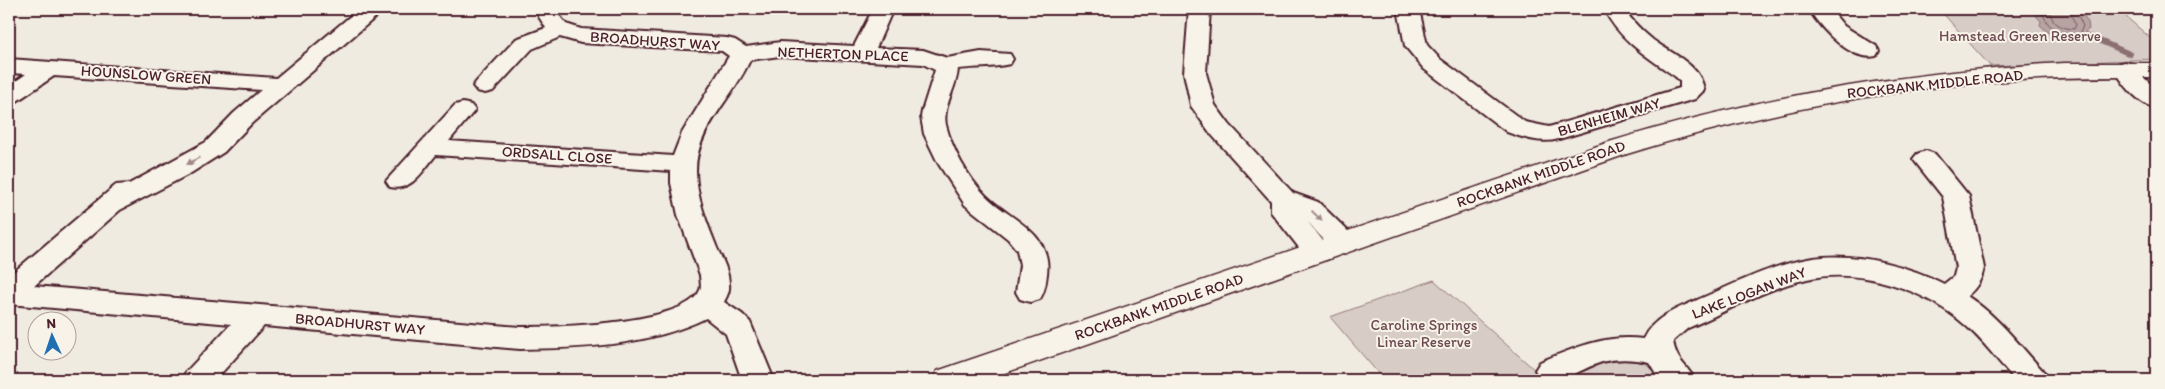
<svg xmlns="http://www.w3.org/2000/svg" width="2165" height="389" font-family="Itim,sans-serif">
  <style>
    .green { fill: #d8cdc6; stroke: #917678 }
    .water { fill: #b7a4a2; stroke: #8b6f72 }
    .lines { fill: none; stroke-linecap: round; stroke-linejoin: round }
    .shore { stroke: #76545b; stroke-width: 1 }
    .stream { stroke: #8b6f72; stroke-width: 5.5 }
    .minor-casing { stroke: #4a1f2b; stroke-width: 4 }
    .tertiary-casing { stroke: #4a1f2b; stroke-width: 3 }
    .minor { fill: #f7f3e8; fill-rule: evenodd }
    .tertiary { fill: #f7f3e8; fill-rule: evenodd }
    .oneway { fill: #a0898a }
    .labels { text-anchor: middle; stroke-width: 4; stroke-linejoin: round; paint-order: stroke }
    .park-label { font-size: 15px; fill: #6e4a52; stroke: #f7f3e8 }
    .street-label { font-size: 15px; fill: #4a1f2b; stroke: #f7f3e8 }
  </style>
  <rect width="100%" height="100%" fill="#f0ebe0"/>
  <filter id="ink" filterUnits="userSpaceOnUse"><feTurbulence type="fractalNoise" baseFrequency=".02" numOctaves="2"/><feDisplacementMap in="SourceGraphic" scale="10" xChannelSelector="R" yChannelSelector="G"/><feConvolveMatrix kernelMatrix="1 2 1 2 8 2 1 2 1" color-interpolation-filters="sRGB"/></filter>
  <g filter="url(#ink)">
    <g class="green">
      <polygon points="1939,9 2117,9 2156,43 2156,59 1990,66"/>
      <polygon points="1434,280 1546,380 1615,353 1631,356 1651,367 1665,380 1384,380 1330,317"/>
    </g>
    <path class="water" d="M2037,9H2079L2088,22L2089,29L2085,32L2091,37C2073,46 2054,39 2040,25L2041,21L2034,14Z"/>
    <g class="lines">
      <g class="shore">
        <path d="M2042,9C2045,29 2061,35 2079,35L2083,26L2075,9"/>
        <path d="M2049,9C2051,23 2060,28 2074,29L2076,25L2068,9"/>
      </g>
      <polyline class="stream" points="2091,37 2130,54"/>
      <g class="minor-casing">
        <g id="minor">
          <path d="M359,9H385L252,123L224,152L191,173L120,210L34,286L520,327C554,327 686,325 700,290C702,286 700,279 700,275L678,215L671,183V171L436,155C423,170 412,192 390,187L386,181L455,105L463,103L471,105L475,110L449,141L673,156L682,133L729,56L722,51L581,43L560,37L532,49L493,91L485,93L477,91L473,86L477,81L516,39L546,28L534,9H554L566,24L581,29L727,38L735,40L746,47L780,42L854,46L873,9H893L876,48L923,50L947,58L981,52L1010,54L1013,59L1010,64C993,68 975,67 958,69C957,88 942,106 946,125C952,149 967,176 985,195C1008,219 1053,232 1047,274C1046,283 1045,291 1040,299L1030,302L1020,299L1016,292L1020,265L1017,250L1008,239L965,205L938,163L924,134L921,117L922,111L935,70L923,64L780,56L750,60C734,97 696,128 696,170C696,197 707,223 717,248C722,259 729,271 729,284C730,291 727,296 724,302L742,314L750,322L774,380H742L726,334L706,318C649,346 583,348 520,349L264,326L215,380H181L186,372L231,324L9,304V276L116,185L129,184L206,142L234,113L261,90L54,76L17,101L9,103V86L26,74L9,73V59L276,78Z"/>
          <path d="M1189,9H1210L1206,73L1215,105L1229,124L1293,193L1318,202L1354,237L1358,243L1354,249C1332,255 1321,236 1308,222L1332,252L1328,259L1318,261L1308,259L1271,212V201L1211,134L1191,106L1184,73Z"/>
          <path d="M1398,9H1419L1427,45L1440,59L1525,122L1549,127L1680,88V81L1676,77C1649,58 1619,40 1604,9H1624C1632,21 1642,31 1653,40C1672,54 1701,65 1704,90L1695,99L1559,139C1541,144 1524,138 1507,132L1424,69L1405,46Z"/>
          <path d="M1809,9H1830L1844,26L1876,46L1879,51L1876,56C1851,62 1820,28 1809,9Z"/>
          <path d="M2125,62L2133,64L2141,75L2156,89V108C2138,104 2123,84 2114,69L2117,64Z"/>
          <path d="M1926,151L1935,154L1969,196L1984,268C1982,279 1976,289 1967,296C1998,316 2019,345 2044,372L2049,380H2015C1998,361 1983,340 1964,324C1924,289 1860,267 1807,279C1766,288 1726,312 1688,328L1673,341C1676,361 1687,365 1695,380H1660L1649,362C1634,359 1617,358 1602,362C1582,368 1562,385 1540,378L1535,370L1540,362C1574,348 1606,334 1643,339C1654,315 1682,307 1704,297C1741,281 1782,260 1823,257C1862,254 1909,266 1944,284L1954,276L1956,268L1943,197L1913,159L1917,154Z"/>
        </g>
      </g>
      <g class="tertiary-casing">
        <path id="tertiary" d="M2065,63H2156V77C2111,77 2066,77 2020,80C1886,88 1755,114 1627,154L985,380H933L937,371L1609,142C1761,96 1907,71 2065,63Z"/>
      </g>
      <use href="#minor" class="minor"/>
      <use href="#tertiary" class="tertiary"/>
    </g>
    <defs><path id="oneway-solid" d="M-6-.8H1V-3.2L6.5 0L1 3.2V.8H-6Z" transform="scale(1.25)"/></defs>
    <g class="oneway">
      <use href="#oneway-solid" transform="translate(193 161) rotate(150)"/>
      <use href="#oneway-solid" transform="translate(1317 216) rotate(44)"/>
    </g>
  </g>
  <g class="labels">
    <g class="park-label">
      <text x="2020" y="41">Hamstead Green Reserve</text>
      <text x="1424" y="330">Caroline Springs<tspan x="1424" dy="17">Linear Reserve</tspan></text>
    </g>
    <g class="street-label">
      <text transform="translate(655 41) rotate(4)" y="5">BROADHURST WAY</text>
      <text transform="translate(843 54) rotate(2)" y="5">NETHERTON PLACE</text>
      <text transform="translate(146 75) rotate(4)" y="5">HOUNSLOW GREEN</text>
      <text transform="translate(1935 84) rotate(-6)" y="5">ROCKBANK MIDDLE ROAD</text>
      <text transform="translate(1609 117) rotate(-16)" y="5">BLENHEIM WAY</text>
      <text transform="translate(557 155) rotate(4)" y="5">ORDSALL CLOSE</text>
      <text transform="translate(1541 174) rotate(-19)" y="5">ROCKBANK MIDDLE ROAD</text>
      <text transform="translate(1749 293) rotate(-21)" y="5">LAKE LOGAN WAY</text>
      <text transform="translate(1159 307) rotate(-19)" y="5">ROCKBANK MIDDLE ROAD</text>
      <text transform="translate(360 324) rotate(5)" y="5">BROADHURST WAY</text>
    </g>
  </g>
  <rect width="2165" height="389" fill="none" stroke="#f7f3e8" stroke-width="30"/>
  <rect x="15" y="15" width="2135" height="359" fill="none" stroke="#4a1f2b" stroke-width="2" filter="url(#ink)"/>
  <g transform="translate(52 336) rotate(357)"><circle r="24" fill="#f7f3e8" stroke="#b29e9c"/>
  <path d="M0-4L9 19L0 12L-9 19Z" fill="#1f6fb2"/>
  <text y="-8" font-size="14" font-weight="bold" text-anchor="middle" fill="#4a1f2b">N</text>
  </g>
</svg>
